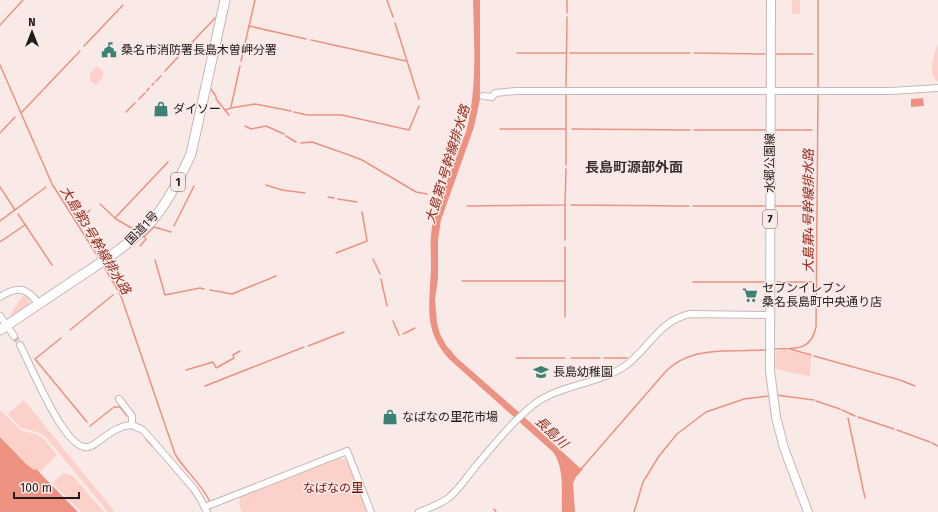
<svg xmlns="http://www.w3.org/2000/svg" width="938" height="512" font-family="'Fira Sans','Noto Sans JP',sans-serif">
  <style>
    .green { fill: #fcd1c9 }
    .water { fill: #ed9281 }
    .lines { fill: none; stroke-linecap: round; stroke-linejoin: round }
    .stream { stroke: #ed9281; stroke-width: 1.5 }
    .minor-tunnel { stroke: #cec1bf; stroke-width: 6; stroke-dasharray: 6 3; stroke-linecap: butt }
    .minor-casing { stroke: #c6b8b5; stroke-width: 8 }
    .major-casing { stroke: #c6b8b5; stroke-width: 10 }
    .highway-casing { stroke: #c6b8b5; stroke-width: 11 }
    .minor { stroke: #fff; stroke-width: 6 }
    .major { stroke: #fff; stroke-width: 8 }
    .highway { stroke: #fff; stroke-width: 9 }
    .labels { text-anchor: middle; stroke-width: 3; stroke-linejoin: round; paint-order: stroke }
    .shield { fill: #f9eae8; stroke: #615958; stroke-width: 1 }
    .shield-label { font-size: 11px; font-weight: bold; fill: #201b1a }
    .poi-label { font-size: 12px; fill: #201b1a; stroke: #f9eae8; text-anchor: start }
    .street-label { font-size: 12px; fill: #201b1a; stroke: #f9eae8 }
    .park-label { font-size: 12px; fill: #7f1205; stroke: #f9eae8 }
    .water-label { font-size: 13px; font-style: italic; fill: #93291b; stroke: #f9eae8 }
    .quarter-label { font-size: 14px; font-weight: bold; fill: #3b302e; stroke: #f9eae8 }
  </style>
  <rect width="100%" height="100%" fill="#f9eae8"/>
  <g class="green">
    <rect x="792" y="0" width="8" height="14"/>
    <polygon points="938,42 938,82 934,78 934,75 932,75 932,63"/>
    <polygon points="97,66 103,71 103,77 96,85 90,81 90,73"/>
    <polygon points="25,295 29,297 31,300 28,306 8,319 22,296"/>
    <polygon points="787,350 811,356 810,376 808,376 776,369 775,364 776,352 777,351"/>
    <polygon points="24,400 115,512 108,512 44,435 37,432 21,428 8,414"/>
    <polygon points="0,410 22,431 36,434 43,438 57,455 39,473 36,470 34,470 26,464 0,437"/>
    <polygon points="340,458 349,461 368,512 242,512 239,504 240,497"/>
    <polygon points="65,473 73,476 104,512 81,512 53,483 61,475"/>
  </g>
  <g class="water">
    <path d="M473,0H480V99L474,127L441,220L438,240V278L435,300L437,323L440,334L446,345L457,358L522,415L580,468L583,469L576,477L573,483L575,512H562C561,493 565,468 553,452L449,359C422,328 430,304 431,267C431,250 429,232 435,216C441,194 451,172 459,150C462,142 466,133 468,124C477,84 474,41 473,0Z"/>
    <polygon points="923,98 924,106 911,107 911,99"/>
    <polygon points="0,437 26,464 34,470 36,469 78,512 0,512"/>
  </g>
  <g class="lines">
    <g class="stream">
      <polyline points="387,0 393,17"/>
      <polyline points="567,13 567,0"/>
      <polyline points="395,23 419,99"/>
      <polyline points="0,25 23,0"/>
      <polyline points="249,26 306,39"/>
      <polyline points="311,40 406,61"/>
      <polyline points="84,46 123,5"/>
      <polyline points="183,52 215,18"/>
      <polyline points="517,53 566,53"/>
      <polyline points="570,53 690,53"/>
      <polyline points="694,53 765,54"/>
      <polyline points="776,54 813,54"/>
      <polyline points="241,61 255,0"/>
      <polyline points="0,65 52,184 100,260"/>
      <polyline points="165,71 178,57"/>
      <polyline points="156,81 161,76"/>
      <polyline points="152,85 154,83"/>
      <polyline points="566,87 567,17"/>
      <polyline points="210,88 216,96 216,99 229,115"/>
      <polyline points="818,90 818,0"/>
      <polyline points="147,91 149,88"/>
      <polyline points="139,99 145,93"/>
      <polyline points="231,107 240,66"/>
      <polyline points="225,110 231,108 255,104 291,111"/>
      <polyline points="126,112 135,103"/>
      <polyline points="294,112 307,115 342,115 409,130 419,106"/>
      <polyline points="21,113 80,51"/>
      <polyline points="245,126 251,129 266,126 284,134"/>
      <polyline points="500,129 566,129"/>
      <polyline points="572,129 690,130"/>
      <polyline points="694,130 766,130"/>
      <polyline points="775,130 812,130"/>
      <polyline points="0,133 15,117"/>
      <polyline points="286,136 296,142"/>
      <polyline points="301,143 312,142 349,155 362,160 416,192 427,194"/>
      <polyline points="566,165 566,94"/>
      <polyline points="266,185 282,190 305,193"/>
      <polyline points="0,187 15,210"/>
      <polyline points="328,197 334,198"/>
      <polyline points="338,199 357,202"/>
      <polyline points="100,204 116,219 135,230"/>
      <polyline points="571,205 689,206"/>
      <polyline points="467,206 565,205 566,169"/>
      <polyline points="693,206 765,206"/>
      <polyline points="774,206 813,206"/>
      <polyline points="18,214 52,265"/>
      <polyline points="115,218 168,162"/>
      <polyline points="0,221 46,187"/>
      <polyline points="77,223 90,210"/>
      <polyline points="174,226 194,186"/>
      <polyline points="144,237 154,227 171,232"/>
      <polyline points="565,240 565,205"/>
      <polyline points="0,242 25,225"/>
      <polyline points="140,246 146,239 144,237"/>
      <polyline points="336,253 367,241 362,212"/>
      <polyline points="373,259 380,274"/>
      <polyline points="155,260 165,295 200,288 204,289"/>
      <path d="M103,265L119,292L122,299L175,454C185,471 202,484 210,502"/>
      <polyline points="381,279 387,306"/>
      <polyline points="462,281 565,281"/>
      <polyline points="693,282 765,282"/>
      <polyline points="777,282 812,282"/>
      <polyline points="210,290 232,294 276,276"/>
      <polyline points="565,317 565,247"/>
      <polyline points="393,321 399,335"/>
      <polyline points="70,330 113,295"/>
      <polyline points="403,334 415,328"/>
      <polyline points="61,338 35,359 87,422"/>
      <polyline points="308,346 344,332"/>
      <path d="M773,349C794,348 811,352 816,327L818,94"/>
      <polyline points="790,349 811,355"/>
      <polyline points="814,356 900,380 915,386"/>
      <polyline points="516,358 565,358"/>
      <polyline points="571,358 600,358"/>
      <polyline points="604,358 627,358"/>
      <polyline points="186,370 213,362 216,368 234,358 233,355 240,351"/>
      <polyline points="205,386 304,347"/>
      <polyline points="776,395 814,400"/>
      <polyline points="816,401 840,409"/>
      <polyline points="842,410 855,416"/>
      <polyline points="858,417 894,429"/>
      <polyline points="848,418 865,498"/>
      <polyline points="90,426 114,407 120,407 127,416"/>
      <polyline points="897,430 930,442"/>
      <polyline points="146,439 152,446"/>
      <polyline points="932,443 938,446"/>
      <path d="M581,469L667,370C674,364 681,359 691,356C713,349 743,351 767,350"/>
      <polyline points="494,509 496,512"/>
      <polyline points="634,512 643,482 659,456 677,434 706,412 744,399 769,396"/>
    </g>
    <polyline class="minor-tunnel" points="14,336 20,345"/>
    <g class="minor-casing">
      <g id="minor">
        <polyline points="483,96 492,97 495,93 516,91 891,91 938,88"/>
        <path d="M0,297C18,285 27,288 39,304"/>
        <polyline points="0,316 14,336"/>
        <path d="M20,345C30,363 65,452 88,447C93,446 96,443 99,441C110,433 118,426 132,425"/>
        <polyline points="119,399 132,416 132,425 143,430 163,453 194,489 201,500 207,512"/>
        <polyline points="205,507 347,451 371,512"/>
        <path d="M419,512C429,508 438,505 447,499C458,491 466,478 475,467C493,446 511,423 533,405C560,384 597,385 625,366C649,349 658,321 690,314L770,315"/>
      </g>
    </g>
    <g class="major-casing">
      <polyline id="major" points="771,0 770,371 776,417 784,448 808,512"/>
    </g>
    <g class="highway-casing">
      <path id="highway" d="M0,330C25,313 51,296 76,279C102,262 129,245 151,222C167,204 181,176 191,154L225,0"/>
    </g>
    <use href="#minor" class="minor"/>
    <use href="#major" class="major"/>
    <use href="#highway" class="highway"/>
  </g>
  <defs>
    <g id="civic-bare" transform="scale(1.2)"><path d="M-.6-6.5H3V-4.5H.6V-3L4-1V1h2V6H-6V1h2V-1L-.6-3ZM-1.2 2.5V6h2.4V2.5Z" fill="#3c8175" stroke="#f9eae8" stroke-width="2.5" paint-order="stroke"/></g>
    <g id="shop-bare" transform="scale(1.2)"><path d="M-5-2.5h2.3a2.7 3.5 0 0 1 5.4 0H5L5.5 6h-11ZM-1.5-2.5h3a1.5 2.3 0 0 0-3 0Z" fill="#3c8175" stroke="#f9eae8" stroke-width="2.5" paint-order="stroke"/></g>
    <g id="supermarket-bare" transform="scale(1.2)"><path d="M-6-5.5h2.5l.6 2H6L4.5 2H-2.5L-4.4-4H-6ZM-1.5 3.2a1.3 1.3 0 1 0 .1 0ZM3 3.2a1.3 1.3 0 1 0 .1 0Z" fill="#3c8175" stroke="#f9eae8" stroke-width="2.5" paint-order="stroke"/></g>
    <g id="school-bare" transform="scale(1.2)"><path d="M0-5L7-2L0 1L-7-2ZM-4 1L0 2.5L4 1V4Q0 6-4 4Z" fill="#3c8175" stroke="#f9eae8" stroke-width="2.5" paint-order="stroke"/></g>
  </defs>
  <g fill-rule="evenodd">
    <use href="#civic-bare" x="109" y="50"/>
    <use href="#shop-bare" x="161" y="109"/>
    <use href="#supermarket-bare" x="750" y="295"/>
    <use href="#school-bare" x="541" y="372"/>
    <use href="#shop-bare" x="390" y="417"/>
  </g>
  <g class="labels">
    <g class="shield">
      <rect x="171" y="173" width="14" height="18" rx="3"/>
      <rect x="763" y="210" width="14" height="18" rx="3"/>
    </g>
    <g class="shield-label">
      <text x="178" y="186">1</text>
      <text x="770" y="223">7</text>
    </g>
    <g class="poi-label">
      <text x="121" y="54">桑名市消防署長島木曽岬分署</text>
      <text x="173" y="113">ダイソー</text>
      <text x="762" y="292">セブンイレブン<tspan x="762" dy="14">桑名長島町中央通り店</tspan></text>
      <text x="553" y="376">長島幼稚園</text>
      <text x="402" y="421">なばなの里花市場</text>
    </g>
    <g class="street-label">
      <text transform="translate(770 163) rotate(-90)" y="4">水郷公園線</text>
      <text transform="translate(142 228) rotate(-46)" y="4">国道1号</text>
    </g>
    <g class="park-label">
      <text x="333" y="492">なばなの里</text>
    </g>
    <g class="water-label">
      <text transform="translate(447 164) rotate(-73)" y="5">大島第1号幹線排水路</text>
      <text transform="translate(808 211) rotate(-90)" y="5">大島第4号幹線排水路</text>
      <text transform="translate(96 240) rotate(59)" y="5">大島第3号幹線排水路</text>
      <text transform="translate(552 432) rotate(44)" y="5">長島川</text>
    </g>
    <g class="quarter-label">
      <text x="634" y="172">長島町源部外面</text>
    </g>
  </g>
  <g transform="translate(32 32)" stroke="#f9eae8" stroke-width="3" paint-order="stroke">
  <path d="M0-3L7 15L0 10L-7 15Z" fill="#201b1a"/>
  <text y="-6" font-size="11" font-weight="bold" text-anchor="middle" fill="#201b1a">N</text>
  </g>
  <path d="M14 492v6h65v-6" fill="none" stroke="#201b1a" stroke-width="2"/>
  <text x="20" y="492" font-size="12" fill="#201b1a" stroke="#f9eae8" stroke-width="3" paint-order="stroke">100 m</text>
</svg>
